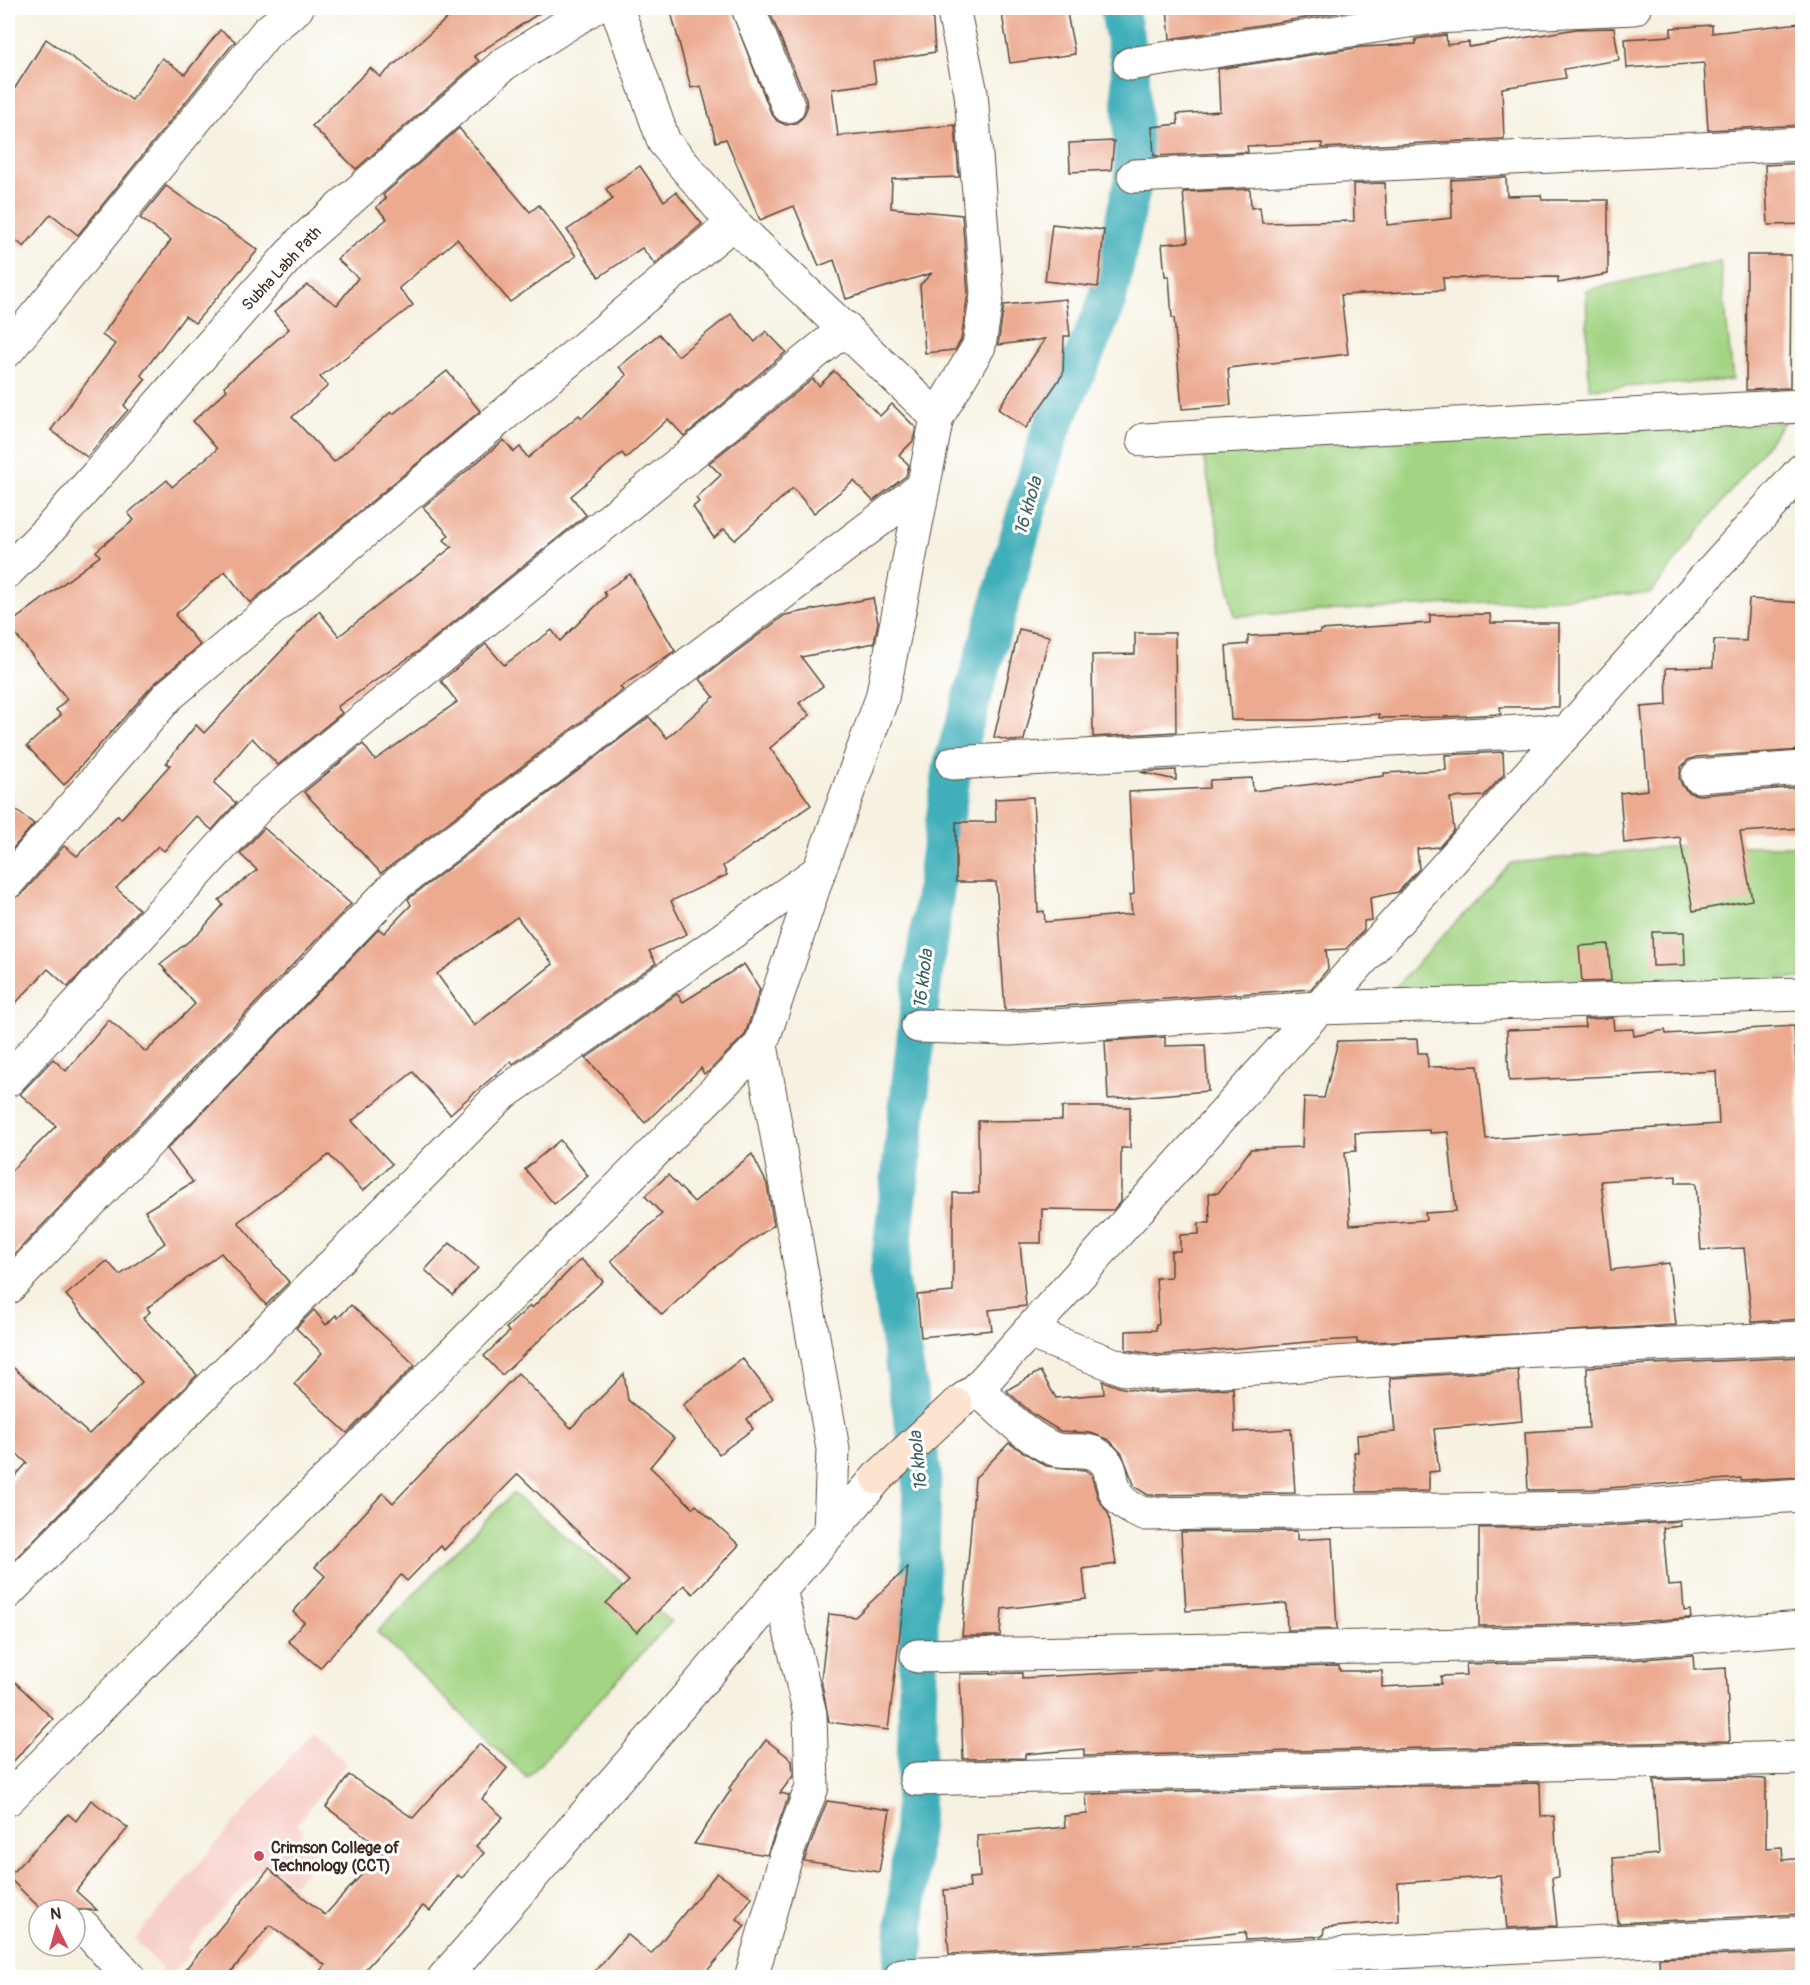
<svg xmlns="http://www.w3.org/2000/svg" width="1810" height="1985" font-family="Pangolin,sans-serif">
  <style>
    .built { fill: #f7d0ca }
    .green { fill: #a2d483; stroke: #6e7f50; stroke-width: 1.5 }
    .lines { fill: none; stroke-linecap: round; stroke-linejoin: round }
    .canal { stroke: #3fafb9; stroke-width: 39 }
    .building { fill: #ecab91; fill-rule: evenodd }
    .minor-casing { stroke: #57483b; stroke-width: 35 }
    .tertiary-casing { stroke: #57483b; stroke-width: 35 }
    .secondary-casing { stroke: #57483b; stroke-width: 35 }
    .minor { stroke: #fff; stroke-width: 33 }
    .tertiary { stroke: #fff; stroke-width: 33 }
    .secondary { stroke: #fde4d1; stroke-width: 33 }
    .poi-dot { fill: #d1495b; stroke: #fff; stroke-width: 2 }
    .labels { text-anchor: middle; stroke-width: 6; stroke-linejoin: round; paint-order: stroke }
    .street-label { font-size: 16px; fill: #3b2a1e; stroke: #fff }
    .poi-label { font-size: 16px; font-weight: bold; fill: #3b2a1e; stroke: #fff; text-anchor: start }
    .water-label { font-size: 18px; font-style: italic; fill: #3d5f5c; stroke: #fff }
  </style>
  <rect width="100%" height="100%" fill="#fff"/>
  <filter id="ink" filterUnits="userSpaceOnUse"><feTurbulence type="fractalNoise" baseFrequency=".0167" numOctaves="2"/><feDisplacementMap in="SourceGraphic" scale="12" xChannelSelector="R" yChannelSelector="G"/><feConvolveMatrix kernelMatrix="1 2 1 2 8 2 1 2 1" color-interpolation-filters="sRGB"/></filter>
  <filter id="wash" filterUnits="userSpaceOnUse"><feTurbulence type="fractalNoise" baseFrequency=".008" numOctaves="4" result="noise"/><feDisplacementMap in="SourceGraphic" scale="24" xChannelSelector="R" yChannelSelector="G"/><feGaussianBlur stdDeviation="1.35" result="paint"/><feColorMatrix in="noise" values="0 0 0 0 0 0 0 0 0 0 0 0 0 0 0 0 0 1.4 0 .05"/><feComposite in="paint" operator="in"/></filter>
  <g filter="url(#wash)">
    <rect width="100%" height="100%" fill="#f6f1e1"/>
    <polygon class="built" points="312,1731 346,1763 297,1823 304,1831 300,1837 317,1850 301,1866 307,1871 293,1885 267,1862 187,1948 191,1953 168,1977 156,1977 162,1969 135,1939"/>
    <g class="green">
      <polygon points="1720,261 1733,380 1589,389 1586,290"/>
      <polygon points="1784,422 1651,593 1235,616 1202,450"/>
      <polygon points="1677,846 1802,846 1802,978 1392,991 1511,863"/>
      <polygon points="513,1493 671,1622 527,1778 377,1632"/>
    </g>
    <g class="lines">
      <polyline class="canal" points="902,1978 916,1779 922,1472 889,1275 923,976 953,763 1049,435 1106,305 1134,176 1130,64 1119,8"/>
    </g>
    <g id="blocks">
      <g class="building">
        <polygon points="459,8 547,8 474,56 479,61 356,169 312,126 370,68 380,77"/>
        <polygon points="670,8 730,8 771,113 777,121 786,125 796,123 803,117 807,108 806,99 768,8 932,8 935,52 873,62 876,83 832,89 838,136 955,125 959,177 892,179 891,208 962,215 968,293 961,340 955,350 925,353 920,285 932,273 846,299 834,260 819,266 794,206 760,220 726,139 716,142 701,86 691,88"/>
        <polygon points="1001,8 1066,8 1075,54 1010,63"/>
        <polygon points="1167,8 1348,8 1349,11 1170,39"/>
        <polygon points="1800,23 1803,125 1708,130 1704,63 1627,68 1625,39 1671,36 1671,28 1712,25 1712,33"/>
        <polygon points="1614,28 1619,60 1564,69 1566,78 1502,88 1504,139 1322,148 1322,143 1247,146 1248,152 1154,156 1152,127 1178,124 1177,114 1220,111 1218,69 1362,47 1416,44 1416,39 1436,36 1446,35 1447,45 1469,42 1469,47 1576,29"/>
        <polygon points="220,30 235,41 78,235 51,214 24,247 8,234 8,99 46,39 132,100 162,58 185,74"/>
        <polygon points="459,128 530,212 539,205 576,256 510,302 457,239 399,288 413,305 320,377 328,386 292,417 334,462 391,412 393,414 447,371 480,411 250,603 225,571 175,615 200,645 154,684 64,785 27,746 61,715 56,710 67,699 8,625 100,556 96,551 134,520 128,513 167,480 172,487 217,449 193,421 227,390 224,386 289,329 274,312 307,285 337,305 358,278 337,259 387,219 376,207 386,199 383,195"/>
        <polygon points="1114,141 1111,170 1070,172 1069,143"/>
        <polygon points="1803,163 1803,224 1768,225 1765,165"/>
        <polygon points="640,166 664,201 676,192 702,224 655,264 642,248 599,277 567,230 613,199 606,189"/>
        <polygon points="1506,177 1507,196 1541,195 1542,200 1608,200 1608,274 1558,283 1558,277 1443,278 1444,290 1341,295 1348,354 1228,368 1231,405 1182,409 1174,318 1172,318 1169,276 1165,276 1162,244 1188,242 1183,192 1250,189 1251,208 1260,207 1262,223 1354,221 1353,184 1385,183 1387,225 1452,218 1451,180"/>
        <polygon points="166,186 258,250 195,323 185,316 141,375 146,379 124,405 128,410 87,457 51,430 115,344 102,335 171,240 140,218"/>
        <polygon points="1052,224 1104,230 1098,287 1045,281"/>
        <polygon points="1747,255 1791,255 1790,388 1746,390"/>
        <polygon points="1066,299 1070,336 1064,336 1063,374 1026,428 998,409 1045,339 998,345 1004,305"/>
        <polygon points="731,314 755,342 766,331 786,352 684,436 668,419 626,458 622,453 571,496 586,515 417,652 337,707 342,713 278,765 252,738 214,783 236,803 212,830 196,816 164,851 158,846 116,888 139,909 68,987 48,969 8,1011 8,900 22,894 64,846 77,856 118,815 121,819 170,765 166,763 196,725 204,733 319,611 339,636 452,547 444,540 449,535 423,507 504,440 514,452 520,447 528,458 579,415 582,418 627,375 619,367 659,334 678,356"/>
        <polygon points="834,371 880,416 892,404 916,428 913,441 899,455 909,465 906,476 873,501 854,481 814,513 793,488 735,540 724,529 714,538 693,507 699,502 696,498 721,475 709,463 813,379 819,386"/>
        <polygon points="630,574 675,651 620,687 623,690 381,873 304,792 363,744 375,760 457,702 441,681 486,644 504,665 552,630 560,641 606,596 604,592"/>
        <path d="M873,598L878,622L874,643L801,657L823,686L799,703L810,715L770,748L811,805L723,866L727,875L671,901L687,934L649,951L656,963L513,1064L511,1061L450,1114L413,1072L352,1121L392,1164L363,1191L329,1155L238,1222L289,1282L266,1305L221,1253L147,1308L150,1312L143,1318L197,1375L8,1566V1484L27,1463L8,1446V1363L89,1434L142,1382L66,1295L107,1261L120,1275L165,1243L145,1211L193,1182L167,1149L379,929L384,933L411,905L408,899L649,717L667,738L714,697L700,679L785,615ZM517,917L553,964L474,1026L437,974Z"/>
        <polygon points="1749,599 1803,603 1803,750 1696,757 1688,760 1681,767 1679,778 1683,787 1690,793 1699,795 1800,787 1802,828 1740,832 1752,900 1693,911 1680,837 1624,843 1620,793 1648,790 1641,707 1667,705 1666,668 1713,667 1714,640 1746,641"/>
        <polygon points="1490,614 1491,623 1559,623 1559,707 1500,707 1501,714 1444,717 1379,718 1379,714 1310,720 1231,720 1226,646 1248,644 1248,636 1320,633 1320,630 1430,623 1430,615"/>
        <polygon points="1019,629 1049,636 1024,740 1011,741 994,737"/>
        <polygon points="1135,633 1175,633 1176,732 1093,737 1092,655 1135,654"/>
        <polygon points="1503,752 1504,774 1484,796 1450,798 1454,830 1439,847 1417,849 1419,869 1398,892 1370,898 1372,920 1364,921 1364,930 1346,949 1326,950 1328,969 1311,989 1005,1010 996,882 956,882 956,822 996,822 995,799 1033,797 1038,912 1044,911 1045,922 1132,914 1130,895 1134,894 1129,792 1209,788 1210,780 1252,778 1253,791 1384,776 1384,773 1446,770 1445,755"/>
        <polygon points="1176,770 1176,780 1140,772"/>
        <polygon points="8,804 34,824 8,854"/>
        <polygon points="264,828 351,904 8,1261 8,1174 56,1126 20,1094 53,1059 66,1071 109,1020 146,1052 195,1004 160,964 199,933 223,905 219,900 257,870 240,854"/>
        <polygon points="1652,932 1684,932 1685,965 1653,966"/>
        <polygon points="1608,944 1611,981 1582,982 1579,946"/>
        <polygon points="744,964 760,989 745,1035 708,1072 704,1074 701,1068 645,1123 586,1058 677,994 683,1002"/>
        <path d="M1613,1018L1614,1030L1633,1029L1634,1036L1665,1030L1666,1034L1794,1026L1799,1131L1803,1151V1174L1797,1175L1803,1247V1319L1752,1322L1744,1248L1701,1250L1696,1183H1676V1176L1601,1181L1611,1270L1669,1263L1676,1325L1357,1343V1339L1319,1341L1161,1355L1126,1350V1331L1156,1330V1324H1159L1156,1278L1171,1277V1251H1180V1235L1199,1234V1223H1210L1209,1193H1218L1251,1149L1302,1147L1304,1097L1324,1098L1338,1041L1417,1039L1418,1053H1427L1428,1067L1478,1066L1486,1139L1719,1124L1716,1071L1509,1081L1507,1030L1585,1027L1584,1019ZM1430,1130V1133L1448,1132L1456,1211L1425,1213L1426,1220L1350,1225L1345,1152L1356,1151L1355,1133Z"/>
        <polygon points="1165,1037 1165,1046 1205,1045 1208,1091 1108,1099 1105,1041"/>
        <polygon points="1062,1107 1130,1107 1130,1148 1121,1148 1121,1201 1113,1210 1042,1209 1041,1243 1020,1243 1026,1306 989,1310 992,1330 921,1337 917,1295 953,1292 953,1193 979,1193 978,1121 1062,1120"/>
        <polygon points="560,1140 588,1176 554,1204 525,1169"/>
        <polygon points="752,1154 767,1184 774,1225 713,1268 662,1315 611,1261 662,1214 645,1196 668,1175 694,1202"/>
        <polygon points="450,1243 478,1268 453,1295 425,1270"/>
        <polygon points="581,1259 603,1281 502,1375 484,1356 509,1332 506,1328 530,1306 532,1308"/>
        <polygon points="351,1305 415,1365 347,1433 294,1384 322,1353 296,1328 314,1310 326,1325 336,1315 338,1318"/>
        <polygon points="1803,1357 1803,1477 1741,1480 1741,1478 1594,1489 1528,1490 1525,1432 1589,1428 1587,1367"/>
        <polygon points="742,1358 773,1398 747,1419 753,1429 719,1454 683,1405"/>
        <polygon points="1518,1370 1522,1421 1434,1429 1439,1471 1429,1472 1429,1491 1357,1492 1354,1452 1358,1452 1357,1435 1395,1432 1390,1378"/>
        <polygon points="1040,1371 1056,1398 1104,1394 1103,1381 1122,1388 1158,1393 1233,1388 1235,1432 1291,1429 1295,1493 1148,1495 1135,1487 1122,1454 1109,1440 1091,1433 1060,1431 1034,1415 1009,1393 1007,1390"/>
        <polygon points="518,1373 571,1428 624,1374 628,1400 674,1438 650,1467 693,1508 696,1505 739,1545 693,1594 684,1585 637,1632 606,1603 629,1581 518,1474 444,1550 441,1546 407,1581 401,1575 320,1668 288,1641 304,1622 293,1612 325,1576 315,1567 383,1493 393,1503"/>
        <polygon points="1009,1443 1046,1466 1085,1470 1091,1474 1098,1498 1109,1515 1116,1564 1083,1569 1086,1599 1002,1609 1000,1636 962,1636 975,1478"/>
        <polygon points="1680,1521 1681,1526 1663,1528 1668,1586 1682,1585 1684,1611 1690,1610 1691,1618 1617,1623 1479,1626 1479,1528 1595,1527"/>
        <polygon points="1297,1531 1297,1540 1332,1538 1337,1629 1287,1630 1286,1603 1186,1611 1181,1532"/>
        <polygon points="908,1567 888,1730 829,1722 821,1679 829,1614 855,1617"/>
        <polygon points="1693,1655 1694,1670 1726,1668 1730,1741 1084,1756 1084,1749 1025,1754 1025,1758 963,1759 960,1674 1022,1673 1022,1678 1181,1669 1339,1666 1340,1671 1382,1671 1382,1687 1441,1684 1441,1676 1467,1675 1466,1664 1618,1661"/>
        <polygon points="8,1675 53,1719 8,1767"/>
        <polygon points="766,1740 792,1760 793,1776 780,1793 789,1795 767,1855 694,1844 731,1790 729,1788"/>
        <polygon points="479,1744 507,1768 482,1799 503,1817 476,1846 484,1853 462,1878 458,1875 430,1911 423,1906 358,1977 315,1977 325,1965 270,1925 227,1977 179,1977 269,1869 325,1915 384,1850 326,1807 349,1775 413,1818"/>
        <polygon points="1736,1778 1766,1779 1766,1848 1782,1847 1783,1860 1803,1858 1803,1914 1618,1923 1613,1858 1659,1854 1654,1780"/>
        <polygon points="1540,1783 1541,1817 1554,1816 1558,1877 1552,1878 1557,1926 1507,1928 1501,1876 1398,1883 1399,1921 1324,1928 1323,1936 1246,1940 1245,1932 1118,1946 949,1954 944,1890 970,1888 969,1878 980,1877 977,1836 1065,1827 1064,1816 1087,1814 1086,1794"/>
        <polygon points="91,1800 128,1828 76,1891 97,1910 42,1910 8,1877 68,1814 76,1821"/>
        <polygon points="827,1801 890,1810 879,1872 804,1861"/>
        <polygon points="717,1873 752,1897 737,1919 745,1926 702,1977 590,1977 627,1934 651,1954"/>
        <polygon points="1803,1952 1803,1977 1660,1977 1659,1958"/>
      </g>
    </g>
  </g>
  <g filter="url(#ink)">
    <use href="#blocks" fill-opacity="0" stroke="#57483b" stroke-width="1.5"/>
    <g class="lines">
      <g class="minor-casing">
        <g id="minor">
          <polyline points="617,8 664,142 733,223 937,417 882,698 819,871 761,1045 833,1449 830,1532"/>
          <polyline points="748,8 788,106"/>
          <polyline points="1130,64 1434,17 1634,8"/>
          <polyline points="1134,176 1802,144"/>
          <polyline points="8,350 267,32 297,8"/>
          <polyline points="937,417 979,346 987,294 971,93 953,8"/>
          <polyline points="1144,440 1802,406"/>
          <polyline points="8,571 54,524 300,243 504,64 593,8"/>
          <polyline points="953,763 1539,731 1565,734"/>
          <polyline points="1698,776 1802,768"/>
          <polyline points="8,882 168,696 733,223"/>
          <polyline points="918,1026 1010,1029 1318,1008 1802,994"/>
          <polyline points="8,1080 264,800 846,328"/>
          <polyline points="8,1288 396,885 923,487"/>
          <polyline points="1028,1332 1125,1369 1160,1374 1538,1350 1802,1338"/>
          <path d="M977,1389C1000,1409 1025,1437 1054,1449C1068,1454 1086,1446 1099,1456C1123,1472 1097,1496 1144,1514L1595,1508L1802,1495"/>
          <polyline points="8,1592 500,1096 819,871"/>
          <polyline points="917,1656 1618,1642 1802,1628"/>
          <polyline points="916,1779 1802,1758"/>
          <polyline points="8,1799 761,1045"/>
          <polyline points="84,1927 130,1978"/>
          <polyline points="902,1975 1802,1933"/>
          <polyline points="751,1978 787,1853 812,1787 810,1714 780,1589"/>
        </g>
      </g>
      <g class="tertiary-casing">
        <g id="tertiary">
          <polyline points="956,1405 977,1389 1802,470"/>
          <polyline points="444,1978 877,1478"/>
        </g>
      </g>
      <g class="secondary-casing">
        <polyline id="secondary" points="877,1478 956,1405"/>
      </g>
      <use href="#minor" class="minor"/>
      <use href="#tertiary" class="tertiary"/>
      <use href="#secondary" class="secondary"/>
    </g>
  </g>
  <circle class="poi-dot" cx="259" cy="1856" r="6"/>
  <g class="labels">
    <g class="street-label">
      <text transform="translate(281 268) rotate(-47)" y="6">Subha Labh Path</text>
    </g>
    <g class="poi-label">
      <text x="271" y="1853">Crimson College of<tspan x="271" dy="18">Technology (CCT)</tspan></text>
    </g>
    <g class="water-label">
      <text transform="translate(1028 506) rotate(-74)" y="6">16 khola</text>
      <text transform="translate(923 979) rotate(-83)" y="6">16 khola</text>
      <text transform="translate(918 1461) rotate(-96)" y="6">16 khola</text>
    </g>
  </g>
  <rect width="1810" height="1985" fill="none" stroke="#fff" stroke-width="30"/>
  <g transform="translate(57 1928) rotate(355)"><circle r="28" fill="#ffffff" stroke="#b1aaa5" stroke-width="1.5"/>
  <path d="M0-4.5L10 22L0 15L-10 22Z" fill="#d1495b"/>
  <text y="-9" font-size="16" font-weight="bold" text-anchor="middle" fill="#3b2a1e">N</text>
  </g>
</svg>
